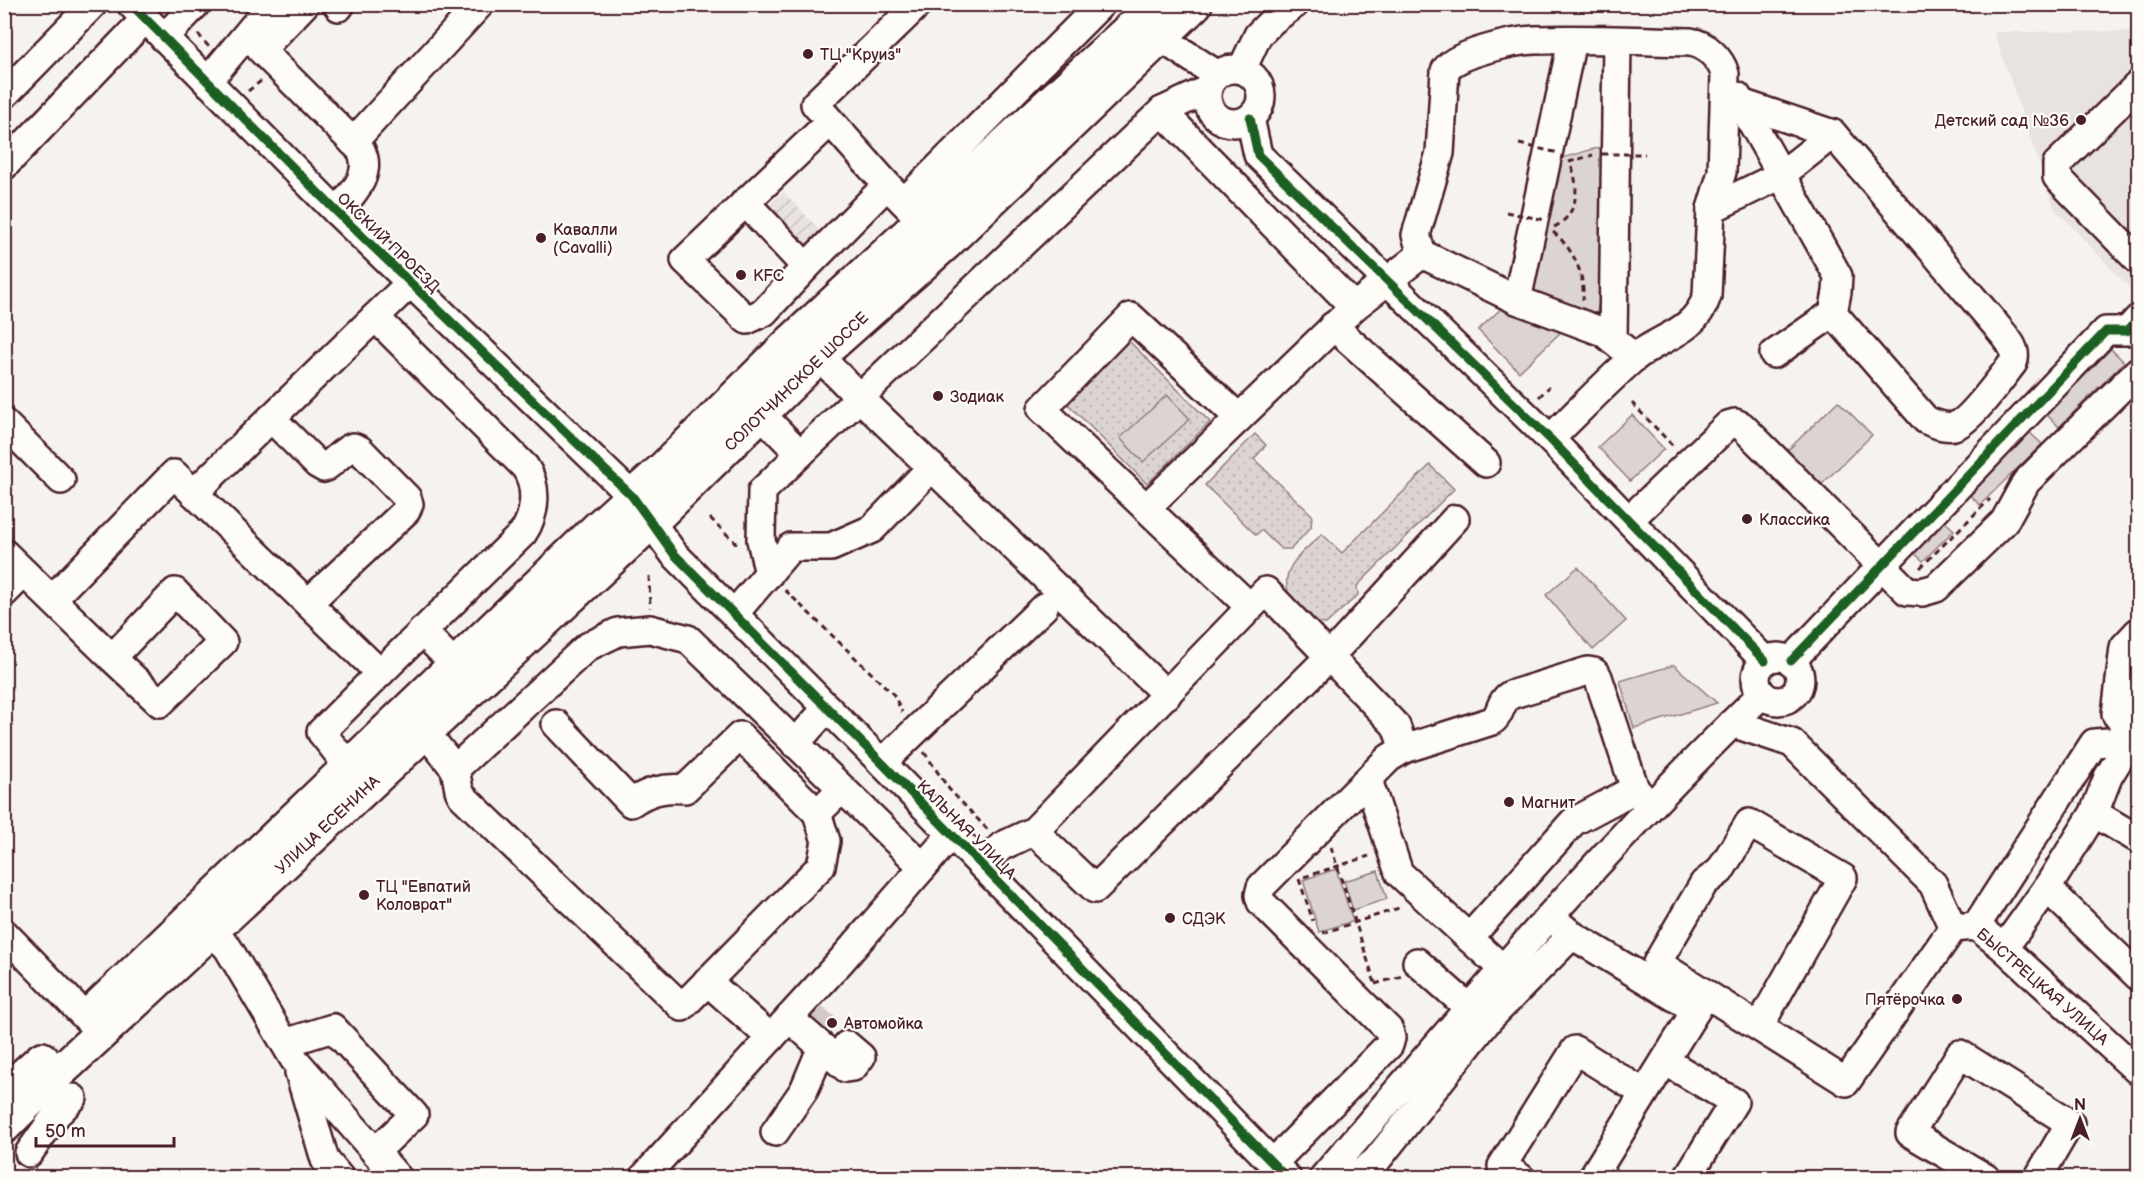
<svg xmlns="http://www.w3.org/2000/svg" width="2143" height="1182" font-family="'Balsamiq Sans',sans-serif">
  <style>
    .built { fill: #e9e3e0 }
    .industrial { fill: url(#industrial-furrows) }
    .grass { fill: url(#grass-dots); stroke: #937a7e; stroke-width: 1.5 }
    .green { fill: #dcd4d2; stroke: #937a7e; stroke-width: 1.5 }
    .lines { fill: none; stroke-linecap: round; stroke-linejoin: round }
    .minor-tunnel { stroke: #d4c9c8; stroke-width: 27; stroke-dasharray: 27 14; stroke-linecap: butt }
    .minor-casing { stroke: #4a1f2b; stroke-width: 32 }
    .major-casing { stroke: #4a1f2b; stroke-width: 38 }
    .path { stroke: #4a1f2b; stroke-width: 3; stroke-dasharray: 6 4.5; stroke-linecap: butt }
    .minor { stroke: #fdfcf7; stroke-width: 27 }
    .major { stroke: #fdfcf7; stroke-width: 33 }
    .path-bridge { stroke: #4a1f2b; stroke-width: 3; stroke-dasharray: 6 4.5; stroke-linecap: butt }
    .cycleway-casing { stroke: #fdfcf7; stroke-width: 13 }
    .cycleway { stroke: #1b5e20; stroke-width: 9 }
    .poi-dot { fill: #4a1f2b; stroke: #fdfcf7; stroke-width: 2 }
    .labels { text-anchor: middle; stroke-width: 4.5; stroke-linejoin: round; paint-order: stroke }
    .poi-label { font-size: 16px; fill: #4a1f2b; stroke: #fdfcf7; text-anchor: start }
    .street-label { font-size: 16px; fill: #4a1f2b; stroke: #fdfcf7 }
  </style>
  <defs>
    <pattern id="industrial-furrows" width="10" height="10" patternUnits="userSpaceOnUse" patternTransform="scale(1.5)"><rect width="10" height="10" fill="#e9e3e0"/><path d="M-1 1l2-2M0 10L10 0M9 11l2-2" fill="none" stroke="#c9c2c0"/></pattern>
    <pattern id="grass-dots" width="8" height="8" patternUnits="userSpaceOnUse" patternTransform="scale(1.5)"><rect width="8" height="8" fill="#dcd4d2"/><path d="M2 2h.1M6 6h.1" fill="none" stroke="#beb6b4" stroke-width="1.8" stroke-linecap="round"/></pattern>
  </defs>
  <rect width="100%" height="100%" fill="#f6f3ef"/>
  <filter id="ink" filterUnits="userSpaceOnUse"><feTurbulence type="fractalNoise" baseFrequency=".0167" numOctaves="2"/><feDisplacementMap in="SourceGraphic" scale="12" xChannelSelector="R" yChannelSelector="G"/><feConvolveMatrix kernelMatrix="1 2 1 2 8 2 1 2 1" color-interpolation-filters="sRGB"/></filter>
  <g filter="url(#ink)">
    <polygon class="built" points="2138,31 2138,297 2054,208 1994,32"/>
    <polygon class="industrial" points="784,192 824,235 804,254 764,211"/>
    <g class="grass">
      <polygon points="1129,341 1210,422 1147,484 1067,403"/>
      <polygon points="1255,434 1266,445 1254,459 1312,515 1311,527 1291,549 1281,549 1261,530 1256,535 1205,485"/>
      <path d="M1430,465L1454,489L1357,586L1358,595L1326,624L1310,622C1304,613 1292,601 1288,591C1280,566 1307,549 1322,534L1342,553Z"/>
    </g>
    <g class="green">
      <path d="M1602,148L1599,302L1595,322L1529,299L1559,157C1575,158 1586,148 1602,148Z"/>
      <polygon points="1504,306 1563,330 1519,372 1478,330"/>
      <polygon points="2111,349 2124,362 2059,427 2046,414"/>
      <polygon points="1167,395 1190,419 1143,462 1120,438"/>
      <polygon points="1838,401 1872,435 1820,486 1786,452"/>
      <polygon points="1632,415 1664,449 1630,481 1598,447"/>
      <polygon points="2029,432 2042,444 1980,505 1968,493"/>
      <polygon points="1941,518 1954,530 1923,561 1910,549"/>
      <polygon points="1578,567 1626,621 1593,650 1546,595"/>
      <polygon points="1674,665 1717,703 1634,728 1620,681"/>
      <polygon points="1336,869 1353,921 1319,932 1303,880"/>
      <polygon points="1378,871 1387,899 1353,910 1344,881"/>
    </g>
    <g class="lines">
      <polyline class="minor-tunnel" points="808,1012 847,1045"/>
      <g class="minor-casing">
        <g id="minor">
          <polyline points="131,4 337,212 632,496 674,554 882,763 1287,1178"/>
          <path d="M305,4L261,50L361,150C373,175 352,194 337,212"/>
          <polyline points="337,4 339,7 341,4"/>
          <polyline points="918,4 815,104 887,185 936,235"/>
          <polyline points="164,38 196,4"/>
          <polyline points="1161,38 1216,74"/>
          <circle cx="1234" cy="96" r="27"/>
          <polyline points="1242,69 1258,35 1273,20 1295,4"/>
          <polyline points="207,82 272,4"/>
          <polyline points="2138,85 2057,164 2057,177 2138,260"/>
          <polyline points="4,95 93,4"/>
          <polyline points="1737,96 1838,276 1837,292 1833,313 1774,354"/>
          <path d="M1741,103L1833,134L1995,324C2004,336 2019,348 2013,363C2002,377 1969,423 1954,426C1944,428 1935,424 1926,420L1833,313"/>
          <polyline points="1162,111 1354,307 1239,418 1131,317 1042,409 1250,607"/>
          <polyline points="1250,118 1258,155 1550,439 1765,661"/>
          <polyline points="830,122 685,260 747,320 764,312 806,267 887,185"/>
          <polyline points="353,142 480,4"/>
          <polyline points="4,166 145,19"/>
          <polyline points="745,202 806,267"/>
          <polyline points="904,202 1101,4"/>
          <polyline points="1711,209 1781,175 1833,134"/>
          <polyline points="1422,254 1517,300 1603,332 1624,349"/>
          <polyline points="1517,300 1572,41"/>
          <path d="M1354,307L1422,254L1416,235L1440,153L1445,71C1452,54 1515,41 1534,40C1586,38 1638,41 1690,42C1706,44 1721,59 1725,74L1722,172L1711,209L1707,296C1695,333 1661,336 1634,358C1605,383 1578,412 1550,439"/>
          <path d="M375,317L525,467C538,486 536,514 523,533L380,673"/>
          <polyline points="1333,326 1486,463"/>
          <polyline points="1613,340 1617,41"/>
          <polyline points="819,356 859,397 1167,695"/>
          <polyline points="761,414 800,454 762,491 761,540 769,574"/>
          <path d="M271,418L317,464L324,468C335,462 341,451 353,447L360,450L407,498L409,504L406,511L308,603"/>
          <polyline points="4,423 61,480"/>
          <polyline points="800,454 1162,111 1207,90"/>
          <polyline points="194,493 410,283"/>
          <polyline points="1147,507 1239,418"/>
          <polyline points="1629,520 1728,425 1735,423 1742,426 1907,591 1922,592 1936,588 2004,522 2026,482 2138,371"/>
          <polyline points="4,553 112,658 175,592 223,642 160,703 112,658"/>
          <polyline points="4,593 24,573"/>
          <polyline points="52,599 174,474 380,673 321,732 349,767"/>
          <polyline points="734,614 791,547 831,547 872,529 932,467"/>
          <polyline points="422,631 455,665"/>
          <polyline points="2138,632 2124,647 2116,714 2138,742"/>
          <circle cx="1778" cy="679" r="22"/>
          <polyline points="1791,661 2106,331 2127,331 2138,319"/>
          <polyline points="1732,723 1792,743 1933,884 1953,928"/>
          <path d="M556,724L631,803C648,791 664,787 685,789L740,736L817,813"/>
          <polyline points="426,733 455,769 459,790 462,796 682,1007 821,866 826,841 817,813 841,790"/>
          <polyline points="795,744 827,708"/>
          <polyline points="882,763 1044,607"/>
          <polyline points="455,769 587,647 618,632 650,629 688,639 923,867"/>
          <polyline points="1368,780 1399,873 1469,938"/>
          <polyline points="2094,813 2138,839"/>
          <polyline points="1034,831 1095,889 1330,656 1455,519"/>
          <polyline points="982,865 1002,846 1034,831 1266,591 1396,726 1404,749"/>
          <polyline points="2047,888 2138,976"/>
          <polyline points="1559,924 1572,935 1696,1010"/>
          <polyline points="1976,926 2094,743 2138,740"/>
          <polyline points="212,932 228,948 294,1059 398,1178"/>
          <polyline points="4,933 102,1034"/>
          <polyline points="2004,948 2047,888 2094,813 2108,777 2122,754 2136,740"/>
          <polyline points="1417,962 1469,1008"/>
          <polyline points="1503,969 1469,938 1573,822 1635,789"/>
          <polyline points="707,981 771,1038"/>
          <path d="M1759,1027L1843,878L1749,823L1720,871L1704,883L1657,963C1720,1003 1783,1042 1846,1082L1953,928L1976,926L2004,948L2138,1071"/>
          <polyline points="285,1043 333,1028 414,1115 375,1152"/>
          <polyline points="822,1047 846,1068 853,1067 861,1057 847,1045"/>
          <polyline points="1665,1061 1734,1102 1687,1178"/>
          <polyline points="299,1072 325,1160 340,1178"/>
          <polyline points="775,1132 804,1090 822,1047 789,1018"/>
          <polyline points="29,1153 56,1115 73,1098"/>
          <path d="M1272,1164L1389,1045L1391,1038L1389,1030L1261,902L1259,895L1261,887L1389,758L1404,749L1492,721C1502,714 1499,702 1510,695L1588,671L1594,672L1598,677L1635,789L1650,806"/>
          <polyline points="643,1178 841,961 951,835"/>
          <path d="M1323,1178C1465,1012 1605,846 1762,694"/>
          <polyline points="1355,1178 1376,1161 1489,1019 1572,935"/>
          <polyline points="1521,1178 1502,1166 1575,1050 1644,1093"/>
          <polyline points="1592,1178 1706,994"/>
          <polyline points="1986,1178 1910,1133 1960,1054 2070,1123 2038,1178"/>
        </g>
      </g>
      <g class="major-casing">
        <g id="major">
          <polyline points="97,1008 600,526 663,469 791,342 1157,4"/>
          <polyline points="4,1093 42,1059"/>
          <polyline points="4,1126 41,1089 651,522 819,356 945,244 1195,4"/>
        </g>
      </g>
      <g class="path">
        <polyline points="198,34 209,47"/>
        <polyline points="248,91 261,81"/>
        <polyline points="1569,162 1593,155"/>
        <path d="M1554,227C1579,215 1580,185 1570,163"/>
        <path d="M1553,232C1573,248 1585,274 1583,300"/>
        <polyline points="1539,397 1549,387"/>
        <polyline points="1632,403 1674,447"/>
        <polyline points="710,518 739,546"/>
        <polyline points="1920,568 1990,499"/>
        <polyline points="649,576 650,608"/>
        <polyline points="785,590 894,695 902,712"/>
        <polyline points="924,752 949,789 988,830"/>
        <polyline points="1331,847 1375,983"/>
        <polyline points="1304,877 1369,856"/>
        <polyline points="1299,879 1313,921"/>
        <polyline points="1323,933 1402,907"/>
        <polyline points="1375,984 1402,976"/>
      </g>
      <use href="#minor" class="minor"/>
      <use href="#major" class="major"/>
      <g class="path-bridge">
        <polyline points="1519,144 1559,153"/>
        <polyline points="1602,154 1645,154"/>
        <polyline points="1506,212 1545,220"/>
      </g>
      <g class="cycleway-casing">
        <g id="cycleway">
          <polyline points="131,4 337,212 632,496 674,554 882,763 1287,1178"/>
          <polyline points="1250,118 1258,155 1550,439 1765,661"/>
          <polyline points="1791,661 2106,331 2127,331 2138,319"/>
        </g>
      </g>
      <use href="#cycleway" class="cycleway"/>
    </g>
  </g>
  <g class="poi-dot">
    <circle cx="808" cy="54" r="6"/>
    <circle cx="2081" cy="120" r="6"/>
    <circle cx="541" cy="238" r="6"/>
    <circle cx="741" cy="275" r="6"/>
    <circle cx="938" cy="396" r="6"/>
    <circle cx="1747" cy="519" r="6"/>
    <circle cx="1509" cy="802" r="6"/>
    <circle cx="364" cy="895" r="6"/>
    <circle cx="1170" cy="918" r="6"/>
    <circle cx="1957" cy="999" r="6"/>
    <circle cx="832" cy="1023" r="6"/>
  </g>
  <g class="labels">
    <g class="poi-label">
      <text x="820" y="60">ТЦ "Круиз"</text>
      <text x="2069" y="126" text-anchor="end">Детский сад №36</text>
      <text x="553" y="235">Кавалли<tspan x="553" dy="18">(Cavalli)</tspan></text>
      <text x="753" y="281">KFC</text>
      <text x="950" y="402">Зодиак</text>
      <text x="1759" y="525">Классика</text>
      <text x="1521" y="808">Магнит</text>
      <text x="376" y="892">ТЦ "Евпатий<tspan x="376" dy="18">Коловрат"</tspan></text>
      <text x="1182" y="924">СДЭК</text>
      <text x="1945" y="1005" text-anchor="end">Пятёрочка</text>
      <text x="844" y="1029">Автомойка</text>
    </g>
    <g class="street-label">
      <text transform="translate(389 242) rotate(44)" y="6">ОКСКИЙ ПРОЕЗД</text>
      <text transform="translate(796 381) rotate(-44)" y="6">СОЛОТЧИНСКОЕ ШОССЕ</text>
      <text transform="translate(327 824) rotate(-43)" y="6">УЛИЦА ЕСЕНИНА</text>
      <text transform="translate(967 829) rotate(45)" y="6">КАЛЬНАЯ УЛИЦА</text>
      <text transform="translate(2043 986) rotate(41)" y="6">БЫСТРЕЦКАЯ УЛИЦА</text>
    </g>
  </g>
  <rect width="2143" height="1182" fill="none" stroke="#fdfcf7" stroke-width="24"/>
  <rect x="12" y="12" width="2119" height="1158" fill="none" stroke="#4a1f2b" stroke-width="2" filter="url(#ink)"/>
  <g transform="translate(2080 1119)" stroke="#fdfcf7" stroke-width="4.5" paint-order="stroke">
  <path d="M0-4.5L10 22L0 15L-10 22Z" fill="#4a1f2b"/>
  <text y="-9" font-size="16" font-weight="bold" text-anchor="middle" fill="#4a1f2b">N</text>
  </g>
  <path d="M36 1137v9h138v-9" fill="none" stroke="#4a1f2b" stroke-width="3"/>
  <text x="45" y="1137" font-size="18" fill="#4a1f2b" stroke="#fdfcf7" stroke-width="4.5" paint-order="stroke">50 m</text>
</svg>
